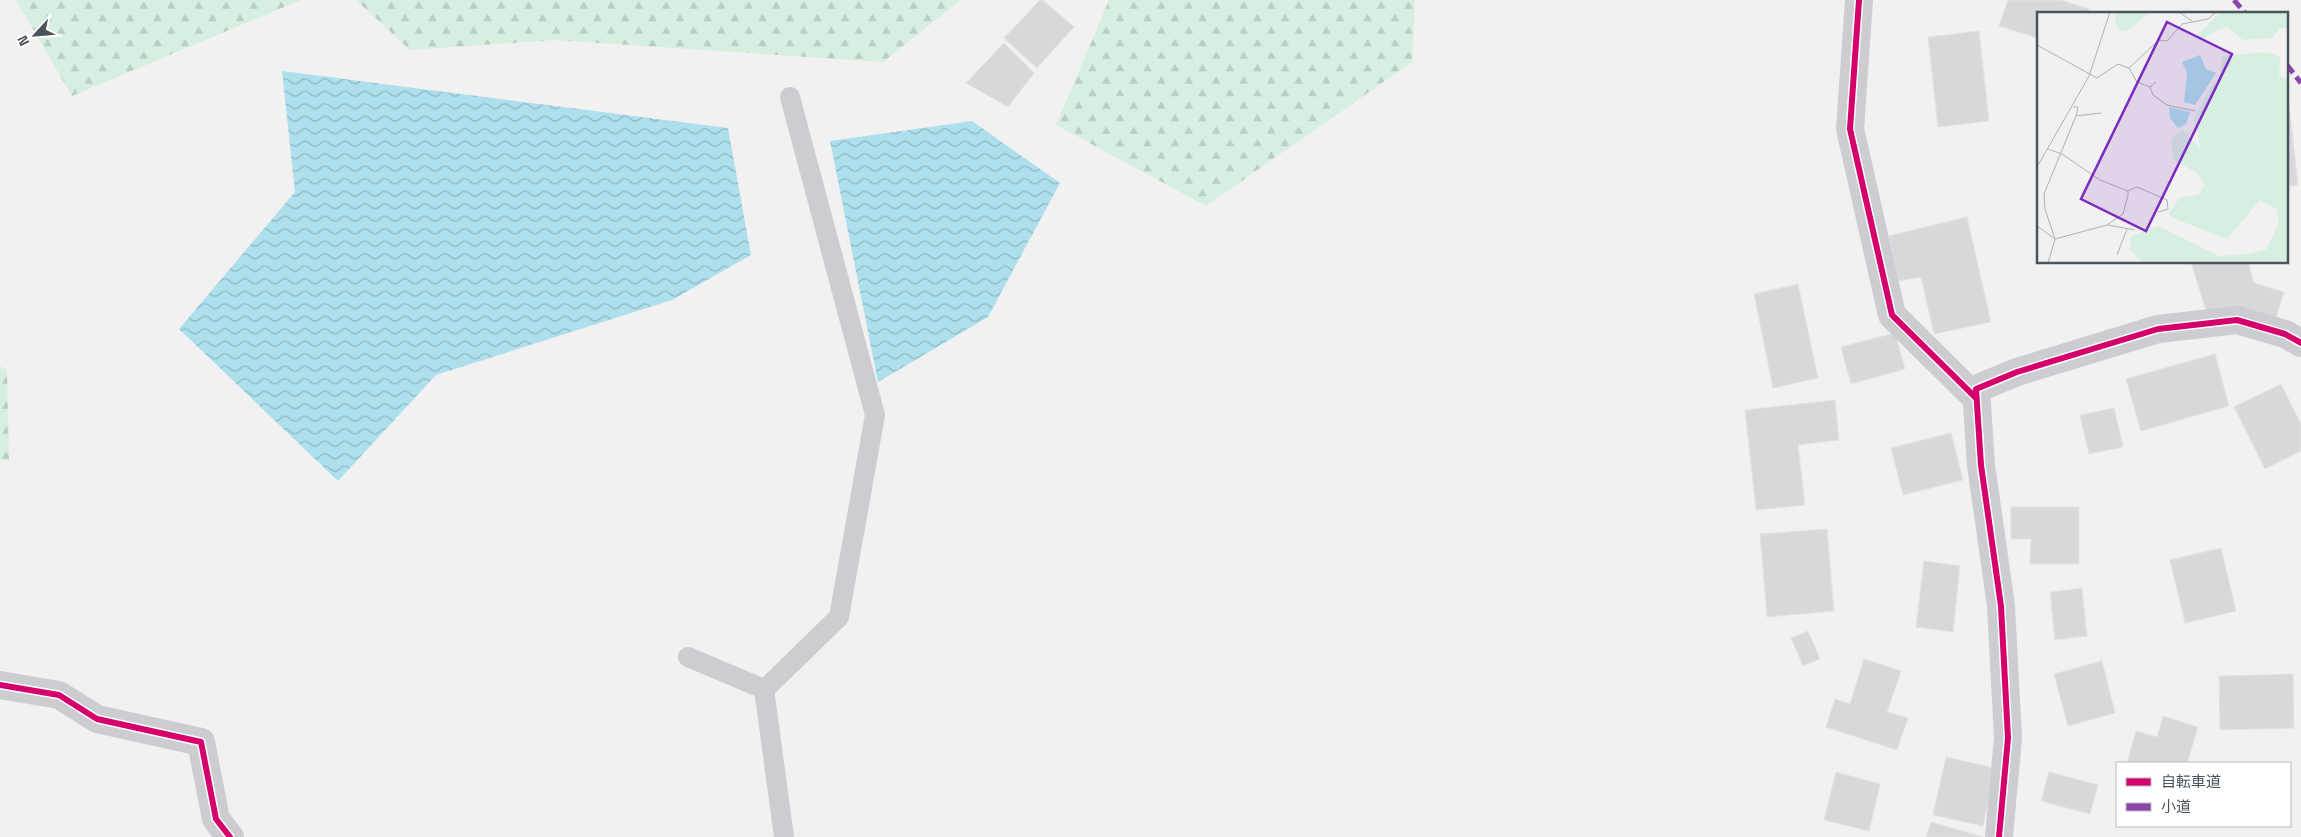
<svg xmlns="http://www.w3.org/2000/svg" width="2301" height="837" font-family="'Space Grotesk','Noto Sans JP',sans-serif">
  <style>
    .forest { fill: url(#forest-firs) }
    .water { fill: url(#water-waves) }
    .building { fill: #d8d8da; stroke: #e3e3e4 }
    .lines { fill: none; stroke-linecap: round; stroke-linejoin: round }
    .lane { stroke: #cbcdd0; stroke-width: 20 }
    .street { stroke: #cbcdd0; stroke-width: 28 }
    .quiet { stroke: #8e44ad; stroke-width: 5; stroke-dasharray: 10 5; stroke-linecap: butt }
    .cycleway-casing { stroke: #fff; stroke-width: 9 }
    .cycleway { stroke: #d6006c; stroke-width: 6 }
    .inset-road { fill: none; stroke: #aeb2b6; stroke-width: 1 }
    .view { fill: #7b2cbf; fill-opacity: 0.15; stroke: #7b2cbf; stroke-width: 2.5 }
    .inset-edge { fill: none; stroke: #49545d; stroke-width: 2.5 }
  </style>
  <defs>
    <pattern id="forest-firs" width="22" height="20" patternUnits="userSpaceOnUse" patternTransform="scale(1.25)"><rect width="22" height="20" fill="#d7efe0"/><path d="M5 1l3.5 6h-7zM16 11l3.5 6h-7z" fill="#bacfc3"/></pattern>
    <pattern id="water-waves" width="16" height="10" patternUnits="userSpaceOnUse" patternTransform="scale(1.25)"><rect width="16" height="10" fill="#ade0ec"/><path d="M0 5q4-4 8 0t8 0" fill="none" stroke="#8fb8c2"/></pattern>
  </defs>
  <rect width="100%" height="100%" fill="#f2f1f1"/>
  <g class="forest">
    <polygon points="16,0 301,0 72,96"/>
    <polygon points="356,0 961,0 883,62 555,40 410,50"/>
    <polygon points="1109,0 1415,0 1412,62 1206,206 1056,125"/>
    <polygon points="0,366 7,370 9,461 0,459"/>
  </g>
  <g class="water">
    <polygon points="282,71 728,128 751,255 672,300 436,375 338,481 179,329 295,192"/>
    <polygon points="972,121 1060,183 988,317 878,382 830,141"/>
  </g>
  <g class="building">
    <polygon points="1040,0 1043,0 1074,27 1037,68 1004,38"/>
    <polygon points="2008,0 2061,0 2089,9 2087,14 2038,14 2038,38 1999,26"/>
    <polygon points="1979,31 1989,121 1938,127 1928,37"/>
    <polygon points="1004,43 1034,73 1008,107 966,83"/>
    <polygon points="2287,104 2289,104 2298,185 2287,186"/>
    <polygon points="1967,217 1991,322 1934,334 1921,277 1898,281 1889,236"/>
    <polygon points="2191,262 2248,262 2254,283 2284,292 2275,320 2209,320"/>
    <polygon points="1798,284 1818,378 1773,388 1754,294"/>
    <polygon points="1895,333 1905,369 1851,384 1841,347"/>
    <polygon points="2215,354 2229,406 2141,431 2126,379"/>
    <polygon points="2281,384 2301,424 2301,451 2265,469 2234,407"/>
    <polygon points="1835,400 1839,440 1798,445 1805,505 1756,510 1745,410"/>
    <polygon points="2114,408 2123,447 2089,454 2080,415"/>
    <polygon points="1951,433 1963,480 1903,495 1891,448"/>
    <polygon points="2011,507 2079,507 2079,564 2030,564 2031,539 2011,539"/>
    <polygon points="1827,529 1834,611 1767,617 1760,534"/>
    <polygon points="2221,548 2236,611 2185,623 2170,560"/>
    <polygon points="1924,561 1960,566 1953,632 1916,627"/>
    <polygon points="2082,588 2087,636 2055,640 2050,592"/>
    <polygon points="1808,631 1820,659 1803,666 1791,638"/>
    <polygon points="1864,659 1901,671 1887,712 1908,718 1897,750 1826,727 1835,699 1850,704"/>
    <polygon points="2102,661 2115,713 2068,726 2054,674"/>
    <polygon points="2293,674 2294,728 2220,730 2219,676"/>
    <polygon points="2163,716 2198,727 2187,763 2127,763 2136,731 2157,737"/>
    <polygon points="1946,757 1995,768 1983,826 1933,815"/>
    <polygon points="1836,772 1880,784 1869,831 1824,820"/>
    <polygon points="2049,772 2098,785 2090,814 2041,801"/>
    <polygon points="1931,822 1983,837 1926,837"/>
  </g>
  <g class="lines">
    <g class="lane">
      <polyline points="688,657 764,689 784,837"/>
      <polyline points="764,690 839,617 875,415 790,97"/>
    </g>
    <g class="street">
      <polyline points="1859,0 1850,129 1892,315 1976,398"/>
      <polyline points="0,685 59,695 97,719 201,742 216,819 230,837"/>
      <polyline points="1999,837 2008,738 2001,606 1981,465 1976,389 2017,372 2158,329 2237,320 2285,334 2301,343"/>
    </g>
    <g class="quiet">
      <polyline points="2234,0 2246,14"/>
      <polyline points="2287,65 2301,83"/>
    </g>
    <g class="cycleway-casing">
      <g id="cycleway">
        <polyline points="1859,0 1850,129 1892,315 1976,398"/>
        <polyline points="0,685 59,695 97,719 201,742 216,819 230,837"/>
        <polyline points="1999,837 2008,738 2001,606 1981,465 1976,389 2017,372 2158,329 2237,320 2285,334 2301,343"/>
      </g>
    </g>
    <use href="#cycleway" class="cycleway"/>
  </g>
  <g transform="translate(2037 12)">
    <rect width="251" height="251" fill="#f2f1f1"/>
    <path d="M78,0H112L95,16L85,20L79,14ZM183,0H245L251,3V17L243,16L236,26L206,28L191,15L178,19L166,28L159,25ZM230,40L243,45L242,64L252,68L251,251H106L93,238L94,224L121,214L182,244L211,242L230,237L242,209L240,197L223,188L190,227L136,206L132,201L143,185L161,183L168,173L160,161L137,148L134,127L146,118L164,138L157,107L176,71L183,68L185,44Z" fill="#d7efe0"/>
    <path d="M163,43L169,57L179,61L158,93L147,90L150,61L145,50ZM132,95L153,100L149,112L141,116L133,106Z" fill="#ade0ec"/>
    <path class="inset-road" d="M142,0L156,10M0,33L60,66L81,52L92,56L100,70L113,75L119,70M92,56L122,28L130,29L145,12L171,7L179,0M113,75L116,83L130,93L158,99M39,104L64,101M0,155L52,64L73,0M90,179L100,175L130,188L131,197L121,200M71,213L98,218M0,214L18,227L70,213L86,202L91,183V179L63,168L25,142L11,137M80,243L90,217M11,251L18,227L8,197L7,182L39,104L41,95H36"/>
    <path class="view" d="M130,10L195,42L109,219L44,187Z"/>
    <rect width="251" height="251" class="inset-edge"/>
  </g>
  <rect x="2116" y="762" width="175" height="65" fill="#ffffff" stroke="#b6bbbe"/>
  <rect x="2126" y="778" width="25" height="8" fill="#d6006c" stroke="#b6bbbe"/>
  <text x="2161" y="787" font-size="15" fill="#49545d">自転車道</text>
  <rect x="2126" y="803" width="25" height="8" fill="#8e44ad" stroke="#b6bbbe"/>
  <text x="2161" y="812" font-size="15" fill="#49545d">小道</text>
  <g transform="translate(35 35) rotate(244)" stroke="#ffffff" stroke-width="4" paint-order="stroke">
  <path d="M0-4L9 19L0 12L-9 19Z" fill="#49545d"/>
  <text y="-8" font-size="14" font-weight="bold" text-anchor="middle" fill="#49545d">N</text>
  </g>
</svg>
